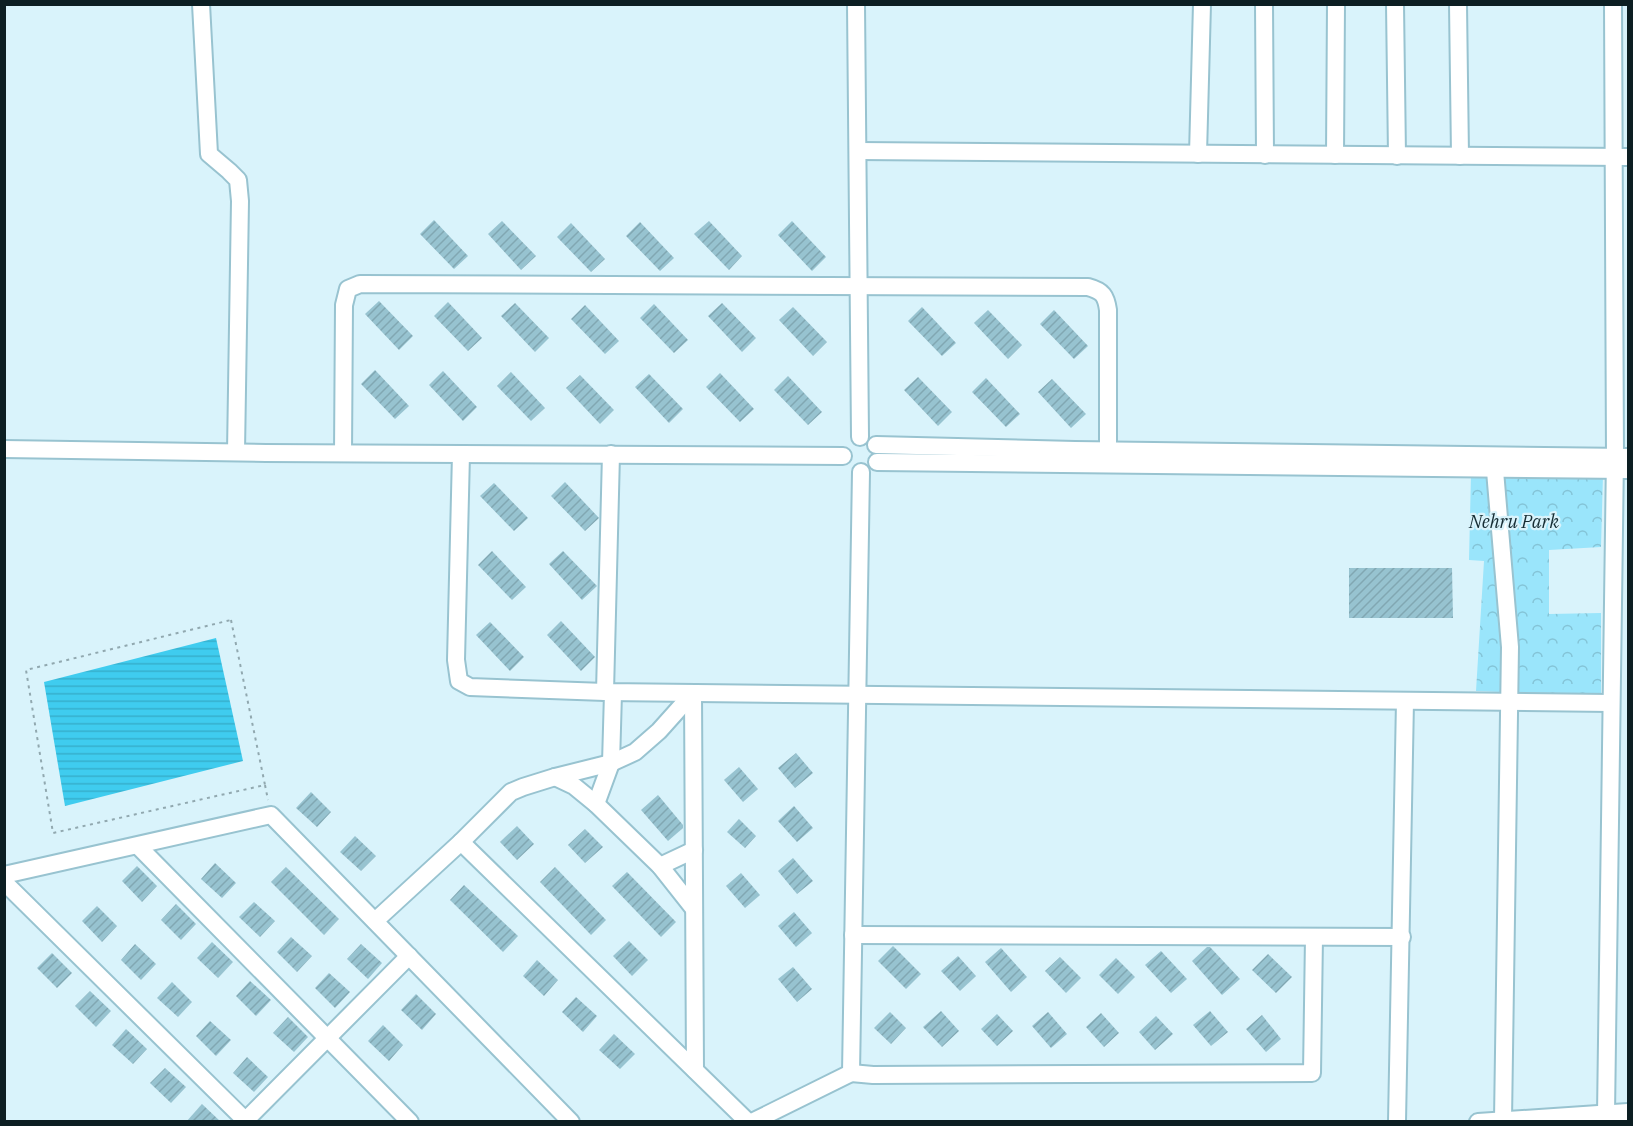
<svg xmlns="http://www.w3.org/2000/svg" width="1633" height="1126" font-family="'IBM Plex Serif',serif">
  <style>
    .park { fill: url(#park-crowns) }
    .water { fill: url(#water-rules) }
    .building { fill: url(#building-hatch) }
    .lines { fill: none; stroke-linecap: round; stroke-linejoin: round }
    .minor-casing { stroke: #98c3d0; stroke-width: 20 }
    .path { stroke: #91a8af; stroke-width: 2; stroke-dasharray: 3 4.5; stroke-linecap: butt }
    .minor { stroke: #fff; stroke-width: 16 }
    .labels { text-anchor: middle; stroke-width: 4.5; stroke-linejoin: round; paint-order: stroke }
    .park-label { font-size: 18px; font-style: italic; fill: #162d34; stroke: #d9f3fb }
  </style>
  <defs>
    <pattern id="park-crowns" width="20" height="18" patternUnits="userSpaceOnUse" patternTransform="scale(1.5)"><rect width="20" height="18" fill="#9ae5fb"/><path d="M2 6a3 3 0 1 1 6 0M12 15a3 3 0 1 1 6 0" fill="none" stroke="#84c4d7"/></pattern>
    <pattern id="water-rules" width="6" height="5" patternUnits="userSpaceOnUse" patternTransform="scale(1.5)"><rect width="6" height="5" fill="#3fccef"/><path d="M0 2.5h6" fill="none" stroke="#36afcd"/></pattern>
    <pattern id="building-hatch" width="6" height="6" patternUnits="userSpaceOnUse" patternTransform="scale(1.5)"><rect width="6" height="6" fill="#97c3d0"/><path d="M-1 1l2-2M0 6l6-6M5 7l2-2" fill="none" stroke="#81a7b2"/></pattern>
  </defs>
  <rect width="100%" height="100%" fill="#d9f3fb"/>
  <polygon class="park" points="1471,474 1603,475 1601,547 1549,550 1549,614 1601,613 1601,696 1476,691 1484,561 1469,560"/>
  <polygon class="water" points="216,638 243,761 65,806 44,682"/>
  <g class="building">
    <polygon points="434,220 468,256 454,269 420,234"/>
    <polygon points="502,221 536,256 521,270 488,234"/>
    <polygon points="709,221 742,256 729,270 694,234"/>
    <polygon points="792,221 826,257 812,271 778,235"/>
    <polygon points="640,222 674,258 660,271 626,236"/>
    <polygon points="571,223 605,259 591,272 557,237"/>
    <polygon points="379,301 413,336 399,350 365,314"/>
    <polygon points="448,302 482,338 468,351 434,316"/>
    <polygon points="515,303 549,338 535,352 501,316"/>
    <polygon points="722,303 756,338 742,352 708,316"/>
    <polygon points="654,304 688,340 674,353 640,318"/>
    <polygon points="585,305 619,341 605,354 571,319"/>
    <polygon points="793,307 827,342 813,356 779,320"/>
    <polygon points="922,307 956,343 942,356 908,321"/>
    <polygon points="988,310 1022,345 1008,359 974,323"/>
    <polygon points="1054,310 1088,346 1074,359 1040,324"/>
    <polygon points="375,370 409,406 395,419 361,384"/>
    <polygon points="443,371 477,407 463,421 429,385"/>
    <polygon points="511,372 545,408 531,421 497,386"/>
    <polygon points="720,373 754,409 740,422 706,387"/>
    <polygon points="649,374 683,409 669,423 635,387"/>
    <polygon points="580,375 614,410 600,424 566,388"/>
    <polygon points="788,376 822,412 808,425 774,390"/>
    <polygon points="918,377 952,412 938,426 904,390"/>
    <polygon points="986,378 1020,414 1006,427 972,392"/>
    <polygon points="1052,379 1086,414 1071,428 1038,392"/>
    <polygon points="565,482 599,518 585,531 551,496"/>
    <polygon points="494,483 528,518 514,531 480,496"/>
    <polygon points="492,551 526,587 512,600 478,565"/>
    <polygon points="563,551 597,586 582,600 549,564"/>
    <polygon points="1349,568 1452,568 1453,618 1349,618"/>
    <polygon points="561,621 595,657 581,671 547,635"/>
    <polygon points="490,622 524,657 510,671 476,635"/>
    <polygon points="796,753 813,773 795,788 778,768"/>
    <polygon points="739,767 758,789 743,802 724,780"/>
    <polygon points="311,792 331,812 317,827 296,808"/>
    <polygon points="658,795 683,825 683,828 668,841 641,810"/>
    <polygon points="794,806 813,828 797,842 778,821"/>
    <polygon points="739,819 756,836 745,848 727,832"/>
    <polygon points="517,826 534,844 517,860 500,842"/>
    <polygon points="585,829 603,847 585,863 568,845"/>
    <polygon points="355,836 376,856 361,871 340,852"/>
    <polygon points="793,858 813,881 797,894 778,871"/>
    <polygon points="215,863 236,883 222,898 201,879"/>
    <polygon points="137,866 157,886 142,902 122,881"/>
    <polygon points="286,867 339,919 324,935 271,882"/>
    <polygon points="555,867 606,920 591,935 540,882"/>
    <polygon points="627,872 676,922 661,937 612,886"/>
    <polygon points="741,873 760,895 745,908 726,886"/>
    <polygon points="464,885 518,936 503,952 450,900"/>
    <polygon points="254,902 275,921 260,937 239,917"/>
    <polygon points="176,904 196,924 181,940 161,920"/>
    <polygon points="97,906 117,926 102,942 82,921"/>
    <polygon points="794,912 812,933 796,947 778,926"/>
    <polygon points="291,937 312,956 297,972 277,952"/>
    <polygon points="629,941 648,960 632,976 613,956"/>
    <polygon points="212,942 233,962 218,978 197,958"/>
    <polygon points="135,944 156,964 141,980 121,960"/>
    <polygon points="361,944 382,963 368,979 347,959"/>
    <polygon points="893,946 921,974 906,989 878,961"/>
    <polygon points="1207,947 1210,947 1240,979 1222,995 1192,961"/>
    <polygon points="1001,948 1027,977 1011,992 985,962"/>
    <polygon points="1161,951 1187,979 1171,993 1145,965"/>
    <polygon points="52,953 72,973 57,988 37,968"/>
    <polygon points="1268,954 1292,977 1276,993 1252,970"/>
    <polygon points="958,956 976,976 960,991 941,971"/>
    <polygon points="1060,957 1081,978 1066,993 1045,971"/>
    <polygon points="1116,958 1135,977 1118,994 1099,975"/>
    <polygon points="537,960 558,980 544,996 523,976"/>
    <polygon points="793,967 812,989 797,1002 778,979"/>
    <polygon points="329,973 350,992 335,1008 315,988"/>
    <polygon points="250,981 271,1000 256,1016 236,996"/>
    <polygon points="172,982 192,1002 178,1017 157,998"/>
    <polygon points="90,991 111,1011 96,1027 75,1006"/>
    <polygon points="416,994 436,1014 422,1030 401,1010"/>
    <polygon points="576,997 597,1016 583,1032 562,1012"/>
    <polygon points="941,1011 959,1031 942,1047 923,1027"/>
    <polygon points="1210,1011 1228,1032 1211,1046 1193,1025"/>
    <polygon points="890,1012 906,1028 891,1044 874,1028"/>
    <polygon points="1048,1012 1067,1034 1051,1048 1032,1026"/>
    <polygon points="1101,1013 1119,1033 1104,1047 1086,1027"/>
    <polygon points="997,1014 1013,1031 997,1046 981,1029"/>
    <polygon points="1262,1015 1281,1039 1266,1052 1246,1029"/>
    <polygon points="1156,1016 1173,1034 1155,1050 1139,1032"/>
    <polygon points="288,1017 308,1037 294,1052 273,1033"/>
    <polygon points="210,1021 231,1040 216,1056 196,1036"/>
    <polygon points="383,1025 403,1045 389,1061 368,1041"/>
    <polygon points="126,1029 147,1049 133,1064 112,1045"/>
    <polygon points="614,1034 635,1054 620,1069 599,1050"/>
    <polygon points="247,1057 268,1077 254,1092 233,1073"/>
    <polygon points="165,1068 186,1087 171,1103 150,1083"/>
    <polygon points="202,1104 221,1122 186,1122"/>
  </g>
  <g class="lines">
    <g class="minor-casing">
      <g id="minor">
        <polyline points="201,4 209,154 229,171 238,180 240,201 236,452"/>
        <polyline points="856,4 860,437"/>
        <polyline points="1264,4 1265,155"/>
        <polyline points="1395,4 1397,156"/>
        <polyline points="1458,4 1460,156"/>
        <polyline points="858,151 1628,157"/>
        <polyline points="1198,154 1202,4"/>
        <polyline points="1335,155 1336,4"/>
        <polyline points="876,445 1075,450 1628,457"/>
        <polyline points="4,449 266,453 843,456"/>
        <path d="M343,453L344,305L348,289L360,284L1088,287C1103,291 1106,296 1108,310V450"/>
        <polyline points="461,454 456,660 459,681 470,687 605,692"/>
        <polyline points="611,454 605,692 1611,703"/>
        <polyline points="1494,459 1510,647 1503,1120"/>
        <polyline points="877,462 1628,470"/>
        <polyline points="693,693 695,1070"/>
        <polyline points="555,777 574,786 596,804 660,866 694,909"/>
        <polyline points="596,804 611,763 613,693"/>
        <polyline points="461,842 511,792 523,787 555,777 611,763 635,752 659,731 693,693"/>
        <polyline points="138,846 410,1122"/>
        <polyline points="660,866 694,850"/>
        <polyline points="4,875 271,815 571,1122"/>
        <polyline points="4,882 247,1122"/>
        <polyline points="375,921 461,842 748,1122"/>
        <polyline points="853,935 1402,937"/>
        <polyline points="851,1073 873,1075 1312,1073 1314,937"/>
        <polyline points="1606,1114 1615,457 1613,4"/>
        <polyline points="246,1120 409,956"/>
        <polyline points="752,1122 851,1073 861,472"/>
        <polyline points="1397,1122 1405,701"/>
        <polyline points="1478,1122 1628,1112"/>
      </g>
    </g>
    <g class="path">
      <polygon points="231,620 265,785 53,833 26,670"/>
      <polyline points="265,785 268,800"/>
    </g>
    <use href="#minor" class="minor"/>
  </g>
  <g class="labels">
    <g class="park-label">
      <text x="1514" y="528">Nehru Park</text>
    </g>
  </g>
  <rect width="1633" height="1126" fill="none" stroke="#0c1e22" stroke-width="12"/>
</svg>
